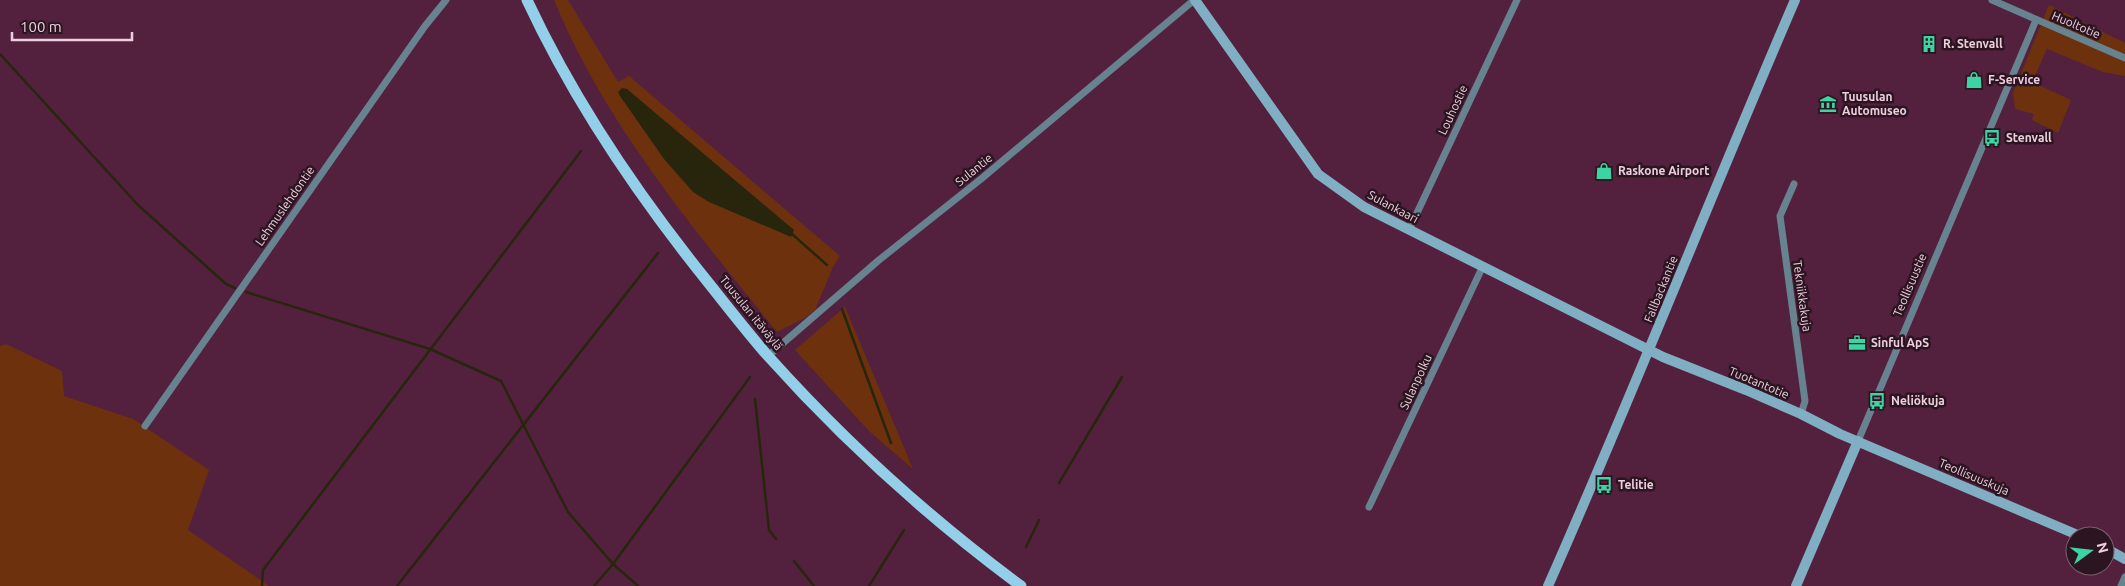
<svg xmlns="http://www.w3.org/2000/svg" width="2125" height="586" font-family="Ubuntu,sans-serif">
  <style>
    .green { fill: #6d310e }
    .water { fill: #27260d }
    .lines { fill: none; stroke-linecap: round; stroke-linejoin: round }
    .stream { stroke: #27260d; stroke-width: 2.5 }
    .street { stroke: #66838f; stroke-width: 7 }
    .secondary { stroke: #80aec2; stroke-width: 10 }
    .primary { stroke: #93cfe9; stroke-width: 11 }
    .labels { text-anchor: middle; stroke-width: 5; stroke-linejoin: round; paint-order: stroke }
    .street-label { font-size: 12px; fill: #eecede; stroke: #2b1521 }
    .poi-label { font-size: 12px; font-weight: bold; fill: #eecede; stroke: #2b1521; text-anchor: start }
  </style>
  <rect width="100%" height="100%" fill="#53213e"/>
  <g class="green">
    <path d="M554,0H568L618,82L629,76L840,256L833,267L815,310L803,319L777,332C694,229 605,124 554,0Z"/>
    <polygon points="2049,5 2125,43 2125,76 2103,72 2047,49 2032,82 2071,100 2058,133 2032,120 2034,114 2015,109 2013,93"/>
    <polygon points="845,307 913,469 869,431 795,350"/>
    <polygon points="6,344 62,371 64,396 133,419 209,470 188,530 269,586 0,586 0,346"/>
  </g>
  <polygon class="water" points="622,88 627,89 794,230 791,237 709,202 693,192 664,159 620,96 618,92"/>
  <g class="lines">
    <g class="stream">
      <polyline points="0,54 138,205 226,284 235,288"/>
      <polyline points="792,234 827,265"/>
      <polyline points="246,292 430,349 501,381 568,512 613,564 638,586"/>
      <polyline points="842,309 891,443"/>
      <polyline points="755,399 769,530 776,539"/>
      <polyline points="1059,483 1122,377"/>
      <polyline points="1026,547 1039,520"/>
      <polyline points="794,561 814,586"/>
      <polyline points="262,586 263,570 581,151"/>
      <polyline points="397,586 658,253"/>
      <polyline points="594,586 613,564 750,377"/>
      <polyline points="869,586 904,530"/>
    </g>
    <g class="street">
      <polyline points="1992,0 2125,58"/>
      <polyline points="1794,184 1780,216 1805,401 1801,414"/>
      <polyline points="1409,230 1517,0"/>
      <polyline points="768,356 879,260 981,179 1194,0"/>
      <polyline points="145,426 425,26 446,0"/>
      <polyline points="1858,441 2036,20"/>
      <polyline points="1369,507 1483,266"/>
      <polyline points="2121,586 2125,577"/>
    </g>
    <g class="secondary">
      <polyline points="1195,0 1318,174 1364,207 1663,357 1746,390 1801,414 1840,434 2080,536"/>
      <polyline points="2105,548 2125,559"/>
      <path d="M1548,586C1634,392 1711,195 1795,0"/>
      <polyline points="1796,586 1858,441"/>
    </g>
    <path class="primary" d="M527,0C574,101 637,194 707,281C727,306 747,332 768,356C845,442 929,518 1021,586"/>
  </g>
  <defs>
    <g id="building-bare" transform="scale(1.35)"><path d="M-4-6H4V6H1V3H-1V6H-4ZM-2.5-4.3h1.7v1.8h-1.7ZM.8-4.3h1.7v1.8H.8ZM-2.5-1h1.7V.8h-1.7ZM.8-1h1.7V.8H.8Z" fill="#3dd4a3" stroke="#2b1521" stroke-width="2.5" paint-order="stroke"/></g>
    <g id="shop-bare" transform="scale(1.35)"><path d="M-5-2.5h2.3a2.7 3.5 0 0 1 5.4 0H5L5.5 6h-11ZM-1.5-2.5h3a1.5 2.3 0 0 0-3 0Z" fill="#3dd4a3" stroke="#2b1521" stroke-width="2.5" paint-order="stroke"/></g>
    <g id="museum-bare" transform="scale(1.35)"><path d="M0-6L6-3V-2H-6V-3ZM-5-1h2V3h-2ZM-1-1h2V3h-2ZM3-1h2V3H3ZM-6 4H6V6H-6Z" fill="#3dd4a3" stroke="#2b1521" stroke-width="2.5" paint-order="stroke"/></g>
    <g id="bus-bare" transform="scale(1.35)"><path d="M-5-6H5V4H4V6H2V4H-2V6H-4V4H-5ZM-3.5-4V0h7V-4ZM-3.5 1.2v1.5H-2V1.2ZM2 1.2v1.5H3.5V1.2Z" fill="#3dd4a3" stroke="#2b1521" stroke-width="2.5" paint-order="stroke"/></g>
    <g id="office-bare" transform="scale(1.35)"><path d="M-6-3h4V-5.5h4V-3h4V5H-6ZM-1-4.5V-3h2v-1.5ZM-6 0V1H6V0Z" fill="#3dd4a3" stroke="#2b1521" stroke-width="2.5" paint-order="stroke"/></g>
  </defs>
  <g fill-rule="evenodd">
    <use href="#building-bare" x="1929" y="44"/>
    <use href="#shop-bare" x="1974" y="80"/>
    <use href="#museum-bare" x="1828" y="104"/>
    <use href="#bus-bare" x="1992" y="138"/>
    <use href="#shop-bare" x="1604" y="171"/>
    <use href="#office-bare" x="1857" y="343"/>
    <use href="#bus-bare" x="1877" y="401"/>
    <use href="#bus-bare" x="1604" y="485"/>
  </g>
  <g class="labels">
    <g class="street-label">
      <text transform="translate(2076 25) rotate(23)" y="4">Huoltotie</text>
      <text transform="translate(1453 110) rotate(-65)" y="4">Louhostie</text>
      <text transform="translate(974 170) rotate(-39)" y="4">Sulantie</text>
      <text transform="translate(285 206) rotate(-55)" y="4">Lehmuslehdontie</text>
      <text transform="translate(1393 207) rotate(28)" y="4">Sulankaari</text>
      <text transform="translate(1910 285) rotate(-67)" y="4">Teollisuustie</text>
      <text transform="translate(1661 289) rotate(-68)" y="4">Fallbackantie</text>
      <text transform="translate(1802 296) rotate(82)" y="4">Tekniikkakuja</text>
      <text transform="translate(751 313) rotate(51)" y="4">Tuusulan itäväylä</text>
      <text transform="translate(1416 382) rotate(-65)" y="4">Sulanpolku</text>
      <text transform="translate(1759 383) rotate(23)" y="4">Tuotantotie</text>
      <text transform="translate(1974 477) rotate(23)" y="4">Teollisuuskuja</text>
    </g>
    <g class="poi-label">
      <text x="1943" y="48">R. Stenvall</text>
      <text x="1988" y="84">F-Service</text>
      <text x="1842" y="101">Tuusulan<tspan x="1842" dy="14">Automuseo</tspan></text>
      <text x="2006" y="142">Stenvall</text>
      <text x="1618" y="175">Raskone Airport</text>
      <text x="1871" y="347">Sinful ApS</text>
      <text x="1891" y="405">Neliökuja</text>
      <text x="1618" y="489">Telitie</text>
    </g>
  </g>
  <g transform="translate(2090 551) rotate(75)"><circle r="24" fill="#2b1521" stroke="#795f6d"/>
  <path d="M0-4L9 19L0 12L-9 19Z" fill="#3dd4a3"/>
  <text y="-8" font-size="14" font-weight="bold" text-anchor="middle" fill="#eecede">N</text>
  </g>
  <path d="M12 32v8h120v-8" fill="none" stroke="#eecede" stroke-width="2.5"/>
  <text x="20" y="32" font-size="15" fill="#eecede" stroke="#2b1521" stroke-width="4" paint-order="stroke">100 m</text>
</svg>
